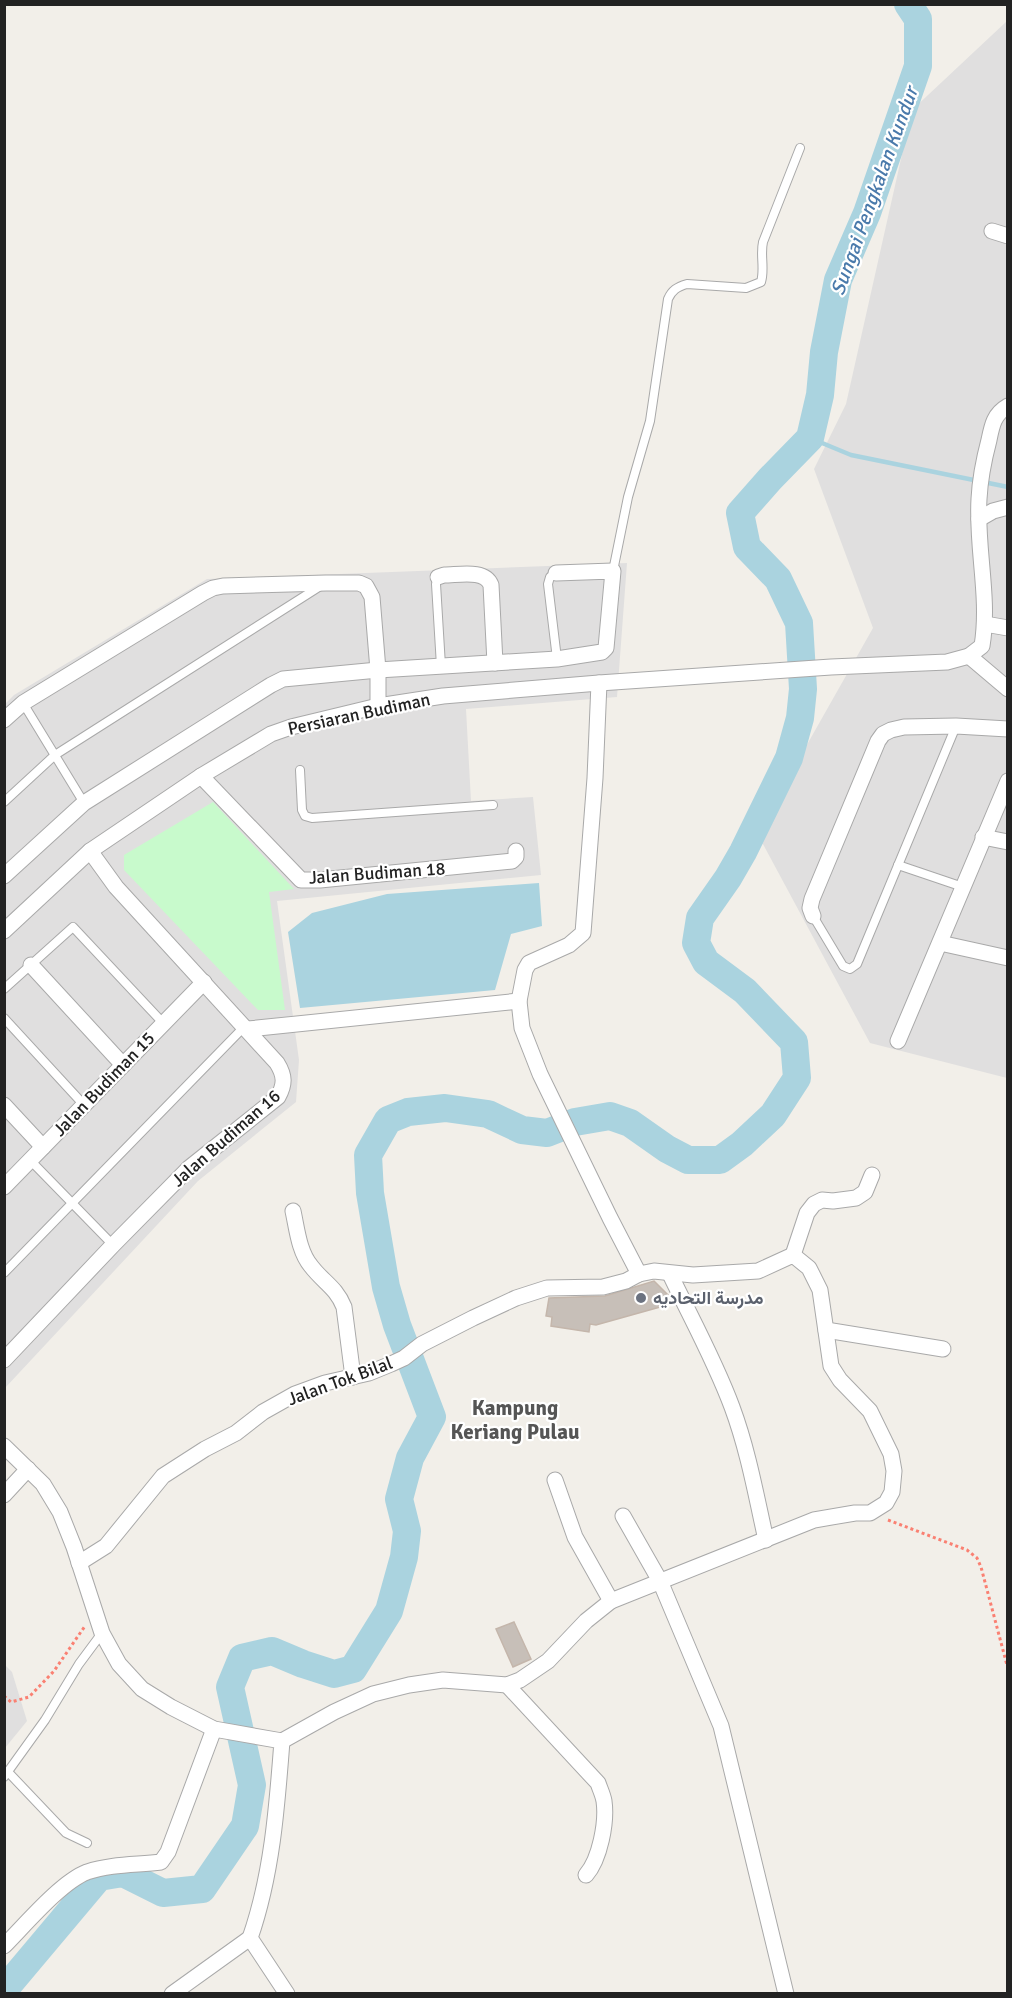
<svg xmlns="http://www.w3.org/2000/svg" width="1012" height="1998" font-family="Signika,Vazirmatn,sans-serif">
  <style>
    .residential { fill: #e0dfdf }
    .park { fill: #c8facc }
    .water { fill: #aad3df }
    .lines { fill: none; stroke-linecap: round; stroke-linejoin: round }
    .stream { stroke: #aad3df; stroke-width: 4.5 }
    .river { stroke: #aad3df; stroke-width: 28 }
    .building { fill: #c7bfb8; stroke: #c4b6ab; stroke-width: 1.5 }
    .service-casing { stroke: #a9a9a9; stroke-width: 10 }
    .minor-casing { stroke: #a9a9a9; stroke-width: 17 }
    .path { stroke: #fa8072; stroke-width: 3; stroke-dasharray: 3 3; stroke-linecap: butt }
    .service { stroke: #fff; stroke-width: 8 }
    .minor { stroke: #fff; stroke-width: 15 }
    .worship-dot { fill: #6b7280; stroke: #fff; stroke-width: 2 }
    .labels { text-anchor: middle; stroke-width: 4.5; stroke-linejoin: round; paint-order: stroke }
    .street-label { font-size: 18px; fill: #222; stroke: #fff }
    .worship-label { font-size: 18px; font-weight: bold; fill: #5b616d; stroke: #fff; text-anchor: start }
    .water-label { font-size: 20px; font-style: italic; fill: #4a7aab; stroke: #fff }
    .quarter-label { font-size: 21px; font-weight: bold; fill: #555; stroke: #fff }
  </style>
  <rect width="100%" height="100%" fill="#f2efe9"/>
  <g class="residential">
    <polygon points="1007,21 1007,1078 870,1043 757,833 873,628 814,469 846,404 912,110"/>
    <polygon points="627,563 617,697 466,709 471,801 533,797 541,875 277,901 299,1060 296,1102 198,1181 5,1388 5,704 14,695 207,579"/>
    <polygon points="5,1665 12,1672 27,1721 5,1748"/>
  </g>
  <polygon class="park" points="213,802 294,889 269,892 285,1010 258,1010 124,870 124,855"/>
  <polygon class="water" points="539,883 542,926 511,934 495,990 300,1008 288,932 312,913 387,894"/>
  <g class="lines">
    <polyline class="stream" points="810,438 851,455 1008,487"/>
    <polyline class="river" points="4,1990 99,1877 123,1873 163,1893 202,1889 245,1826 252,1785 230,1687 242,1658 272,1651 303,1664 334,1674 353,1669 389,1611 404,1557 407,1531 399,1499 410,1458 432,1417 397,1325 386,1287 370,1193 368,1155 388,1120 408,1112 445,1108 488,1114 522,1130 547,1133 575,1122 610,1116 630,1123 667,1149 688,1160 720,1160 742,1144 773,1115 797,1078 794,1042 745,991 706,962 696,943 700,918 728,878 743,852 789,758 800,718 803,689 799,623 778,579 747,547 740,513 770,479 810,438 820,395 824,352 838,280 867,213 918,66 918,19 908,4"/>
  </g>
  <g class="building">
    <polygon points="654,1281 671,1298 660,1307 596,1325 590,1324 589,1332 551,1326 552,1317 546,1316 549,1298 605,1296"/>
    <polygon points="514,1622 531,1659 513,1667 496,1629"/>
  </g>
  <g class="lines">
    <g class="service-casing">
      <g id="service">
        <path d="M613,571L628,497L650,421L668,299C672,290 677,287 687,284L746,288L761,282C765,269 760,255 763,242L800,148"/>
        <polyline points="556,573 550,577 548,584 557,659"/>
        <polyline points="438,577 436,584 441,666"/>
        <polyline points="23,703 84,803"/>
        <polyline points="300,770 302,810 305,816 312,818 493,805"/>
        <polyline points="4,802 55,755 322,585"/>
        <polyline points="898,865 963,887"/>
        <polyline points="813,916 843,966 850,969 857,964 956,726"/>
        <polyline points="4,989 73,927 164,1024"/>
        <polyline points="4,1018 84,1105"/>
        <polyline points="30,1160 113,1245"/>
        <polyline points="4,1273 244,1027"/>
        <polyline points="9,1773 66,1833 87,1843"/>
        <polyline points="4,1777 45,1720 79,1664 102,1633"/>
      </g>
    </g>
    <g class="minor-casing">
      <g id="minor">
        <polyline points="992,231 1008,236"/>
        <polyline points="979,519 993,511 1008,507"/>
        <path d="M438,577L444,575C459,575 485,569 491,585L495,663"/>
        <polyline points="985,624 1008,628"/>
        <polyline points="969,656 1008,689"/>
        <polyline points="599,683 595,778 583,933 569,945 529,963 525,970 519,1001 522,1028 540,1074 610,1218 639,1274"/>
        <polyline points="4,720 23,703 203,593 213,588 223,586 326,583 359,583 366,586 372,597 378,670 378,706"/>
        <polyline points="201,776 301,880 320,880 512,861 516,857 516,851"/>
        <polyline points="983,837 1008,842"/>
        <polyline points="4,876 84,803 271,685 283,679 378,670 557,659 602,652 606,648 613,571 556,573"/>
        <polyline points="813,916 810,908 812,899 878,741 883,734 891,730 904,727 956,726 1008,729"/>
        <path d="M4,931L90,851L201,776L271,734L291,727L378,706L443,696L599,683L831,667L947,662L969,656L982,646C990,597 976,548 979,499C980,479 984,459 989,440C992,425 994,414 1008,406"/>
        <polyline points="940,943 1008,958"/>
        <polyline points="31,965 123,1065"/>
        <polyline points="248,1029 519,1001"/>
        <polyline points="898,1041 1008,781"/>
        <polyline points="4,1105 43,1147"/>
        <polyline points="4,1187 204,982"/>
        <path d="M293,1211C297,1229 299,1252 311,1266C323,1282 336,1287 344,1307L353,1377"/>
        <polyline points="793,1255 807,1213 814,1204 822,1200 833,1201 856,1198 865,1192 872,1175"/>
        <path d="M670,1274C691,1318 715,1361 732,1407C748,1450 756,1495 766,1540"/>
        <polyline points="826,1330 943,1349"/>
        <path d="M4,1360L113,1245L189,1168L278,1097C285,1084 285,1076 277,1063L116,887L90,851"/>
        <path d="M4,1446L43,1484L60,1512L74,1547L102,1633L119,1664L142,1689L171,1707L214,1729L282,1741C277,1807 272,1875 250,1938L287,1994"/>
        <polyline points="555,1480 575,1537 611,1601"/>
        <polyline points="4,1495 28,1469"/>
        <polyline points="623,1516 660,1581 721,1726 786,1994"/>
        <polyline points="79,1563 106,1546 163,1476 205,1449 236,1433 263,1412 295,1394 325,1383 369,1373 391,1364 404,1358 422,1344 473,1318 516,1298 547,1288 603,1287 626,1281 639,1274 654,1271 693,1275 758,1271 793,1255 809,1268 820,1290 831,1366 840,1380 870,1411 891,1454 894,1471 892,1492 886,1503 870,1513 855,1513 814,1520 611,1601 586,1621 548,1661 520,1680 507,1685 443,1680 409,1685 373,1694 334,1712 282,1741"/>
        <path d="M507,1685L598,1783C600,1789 603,1795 604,1801C607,1822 600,1859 586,1875"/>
        <path d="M4,1946C25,1925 61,1882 87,1872C111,1864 136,1865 161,1862L168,1852L214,1729"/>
        <polyline points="172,1994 250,1938"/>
      </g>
    </g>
    <g class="path">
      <polyline points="888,1520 967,1550 977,1558 981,1567 1008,1669"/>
      <polyline points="4,1696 11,1702 29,1697 54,1671 85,1626"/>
    </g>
    <use href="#service" class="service"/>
    <use href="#minor" class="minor"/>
  </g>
  <circle class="worship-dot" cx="641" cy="1298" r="6"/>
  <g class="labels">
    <g class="street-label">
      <text transform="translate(359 714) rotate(-12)" y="6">Persiaran Budiman</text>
      <text transform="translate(377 873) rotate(-4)" y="6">Jalan Budiman 18</text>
      <text transform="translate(104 1084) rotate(-46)" y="6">Jalan Budiman 15</text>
      <text transform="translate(226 1138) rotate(-41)" y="6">Jalan Budiman 16</text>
      <text transform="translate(340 1381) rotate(-20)" y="6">Jalan Tok Bilal</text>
    </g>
    <g class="worship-label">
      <text x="653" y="1304">مدرسة التحاديه</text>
    </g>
    <g class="water-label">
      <text transform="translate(874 191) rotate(-70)" y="7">Sungai Pengkalan Kundur</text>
    </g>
    <g class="quarter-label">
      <text x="515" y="1415">Kampung<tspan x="515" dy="24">Keriang Pulau</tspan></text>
    </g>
  </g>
  <rect width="1012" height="1998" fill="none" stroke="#222222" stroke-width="12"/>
</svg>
